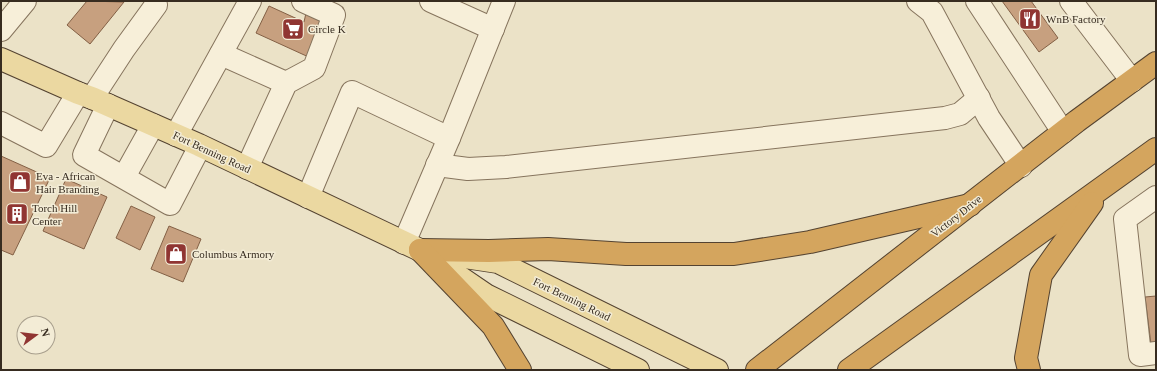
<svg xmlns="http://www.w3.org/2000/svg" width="1157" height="371" font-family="'Times New Roman',serif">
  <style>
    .building { fill: #c7a07f; stroke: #836045 }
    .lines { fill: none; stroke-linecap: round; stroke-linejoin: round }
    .minor-casing { stroke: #86745d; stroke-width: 24 }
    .major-casing { stroke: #544331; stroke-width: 24 }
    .highway-casing { stroke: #544331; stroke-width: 24 }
    .minor { stroke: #f7efd9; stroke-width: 22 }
    .major { stroke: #ebd8a1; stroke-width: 22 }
    .highway { stroke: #d4a55e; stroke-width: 22 }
    .labels { text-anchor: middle; stroke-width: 3; stroke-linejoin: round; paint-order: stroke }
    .poi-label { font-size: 11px; fill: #372c20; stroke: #f3ecd6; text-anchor: start }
    .street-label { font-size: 11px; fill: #372c20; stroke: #f3ecd6 }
  </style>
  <rect width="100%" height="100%" fill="#ebe2c7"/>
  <g class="building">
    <polygon points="87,1 124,2 90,44 67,25"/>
    <polygon points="1002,1 1031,1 1058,38 1039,52"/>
    <polygon points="269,6 304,22 306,13 329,24 313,59 256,33"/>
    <polygon points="1,156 50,178 13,255 1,250"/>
    <polygon points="66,179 107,197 84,249 43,231"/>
    <polygon points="131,206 155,217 140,250 116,238"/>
    <polygon points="169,226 201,239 183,282 151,269"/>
    <polygon points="1156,296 1156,343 1151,344 1145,297"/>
  </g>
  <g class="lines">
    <g class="minor-casing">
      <g id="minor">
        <polyline points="431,1 493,29"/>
        <polyline points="918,1 932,12 989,118 1021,166"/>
        <polyline points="977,1 1063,132"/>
        <polyline points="1071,1 1132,81"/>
        <polyline points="1,30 25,1"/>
        <polyline points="221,54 286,83"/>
        <polyline points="92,98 124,49 156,5"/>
        <polyline points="108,105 84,155 170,204 200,146"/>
        <polyline points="1,123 46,146 78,93"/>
        <polyline points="176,135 250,1"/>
        <polyline points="449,138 504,1"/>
        <polyline points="437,165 468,169 506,167 945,118 960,114 979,98"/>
        <polyline points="247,168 286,83 314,68 334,15 303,1"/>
        <polyline points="124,177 153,125"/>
        <polyline points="308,197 352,92 449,138 404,243"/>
        <polyline points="1156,197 1125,219 1140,355 1156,353"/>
      </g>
    </g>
    <g class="major-casing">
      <g id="major">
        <polyline points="1,59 78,93 92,98 199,145 420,250 486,295 638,370"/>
        <polyline points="465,257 498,262 717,370"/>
      </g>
    </g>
    <g class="highway-casing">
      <g id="highway">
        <polyline points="420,250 489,251 548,249 626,254 734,254 810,242 970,205"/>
        <polyline points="420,250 493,326 520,370"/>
        <polyline points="757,370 1077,121 1156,63"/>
        <polyline points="849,370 1156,149"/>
        <polyline points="1029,370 1026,358 1041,275 1092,203"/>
      </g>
    </g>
    <use href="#minor" class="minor"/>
    <use href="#major" class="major"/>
    <use href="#highway" class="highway"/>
  </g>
  <defs>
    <g id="restaurant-square" transform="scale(1.15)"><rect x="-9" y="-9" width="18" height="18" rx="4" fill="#903532" stroke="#f3ecd6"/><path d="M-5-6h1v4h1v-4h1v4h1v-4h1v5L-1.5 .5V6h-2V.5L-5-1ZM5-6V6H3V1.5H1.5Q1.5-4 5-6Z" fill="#fff"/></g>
    <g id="supermarket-square" transform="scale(1.15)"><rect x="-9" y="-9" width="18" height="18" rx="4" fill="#903532" stroke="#f3ecd6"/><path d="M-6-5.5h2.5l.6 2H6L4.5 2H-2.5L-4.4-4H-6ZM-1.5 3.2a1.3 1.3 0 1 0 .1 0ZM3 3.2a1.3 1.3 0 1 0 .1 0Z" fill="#fff"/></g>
    <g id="shop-square" transform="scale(1.15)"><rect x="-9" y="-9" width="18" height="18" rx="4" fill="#903532" stroke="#f3ecd6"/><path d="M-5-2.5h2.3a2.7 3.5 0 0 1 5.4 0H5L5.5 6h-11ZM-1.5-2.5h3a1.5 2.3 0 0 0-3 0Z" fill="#fff"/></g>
    <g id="building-square" transform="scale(1.15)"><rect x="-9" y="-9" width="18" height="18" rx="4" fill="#903532" stroke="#f3ecd6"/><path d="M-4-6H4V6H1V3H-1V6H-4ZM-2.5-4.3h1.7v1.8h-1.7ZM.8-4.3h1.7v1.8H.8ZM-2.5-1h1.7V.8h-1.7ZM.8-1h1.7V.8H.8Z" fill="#fff"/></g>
  </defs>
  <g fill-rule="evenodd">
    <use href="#restaurant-square" x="1030" y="19"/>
    <use href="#supermarket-square" x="293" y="29"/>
    <use href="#shop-square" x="20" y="182"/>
    <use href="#building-square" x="17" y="214"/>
    <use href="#shop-square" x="176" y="254"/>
  </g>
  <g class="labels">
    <g class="poi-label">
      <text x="1046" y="23">WnB Factory</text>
      <text x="308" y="33">Circle K</text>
      <text x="36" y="180">Eva - African<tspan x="36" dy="13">Hair Branding</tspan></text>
      <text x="32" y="212">Torch Hill<tspan x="32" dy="13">Center</tspan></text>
      <text x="192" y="258">Columbus Armory</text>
    </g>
    <g class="street-label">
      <text transform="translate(212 152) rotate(25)" y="4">Fort Benning Road</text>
      <text transform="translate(956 216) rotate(-38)" y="4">Victory Drive</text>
      <text transform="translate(572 299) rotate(26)" y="4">Fort Benning Road</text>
    </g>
  </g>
  <rect width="1157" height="371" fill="none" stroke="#372c20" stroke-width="4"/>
  <g transform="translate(36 335) rotate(75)"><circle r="19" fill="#f3ecd6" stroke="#a89f8d"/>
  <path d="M0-3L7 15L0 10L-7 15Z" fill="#903532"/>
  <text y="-6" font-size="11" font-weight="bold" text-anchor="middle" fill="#372c20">N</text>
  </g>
</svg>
